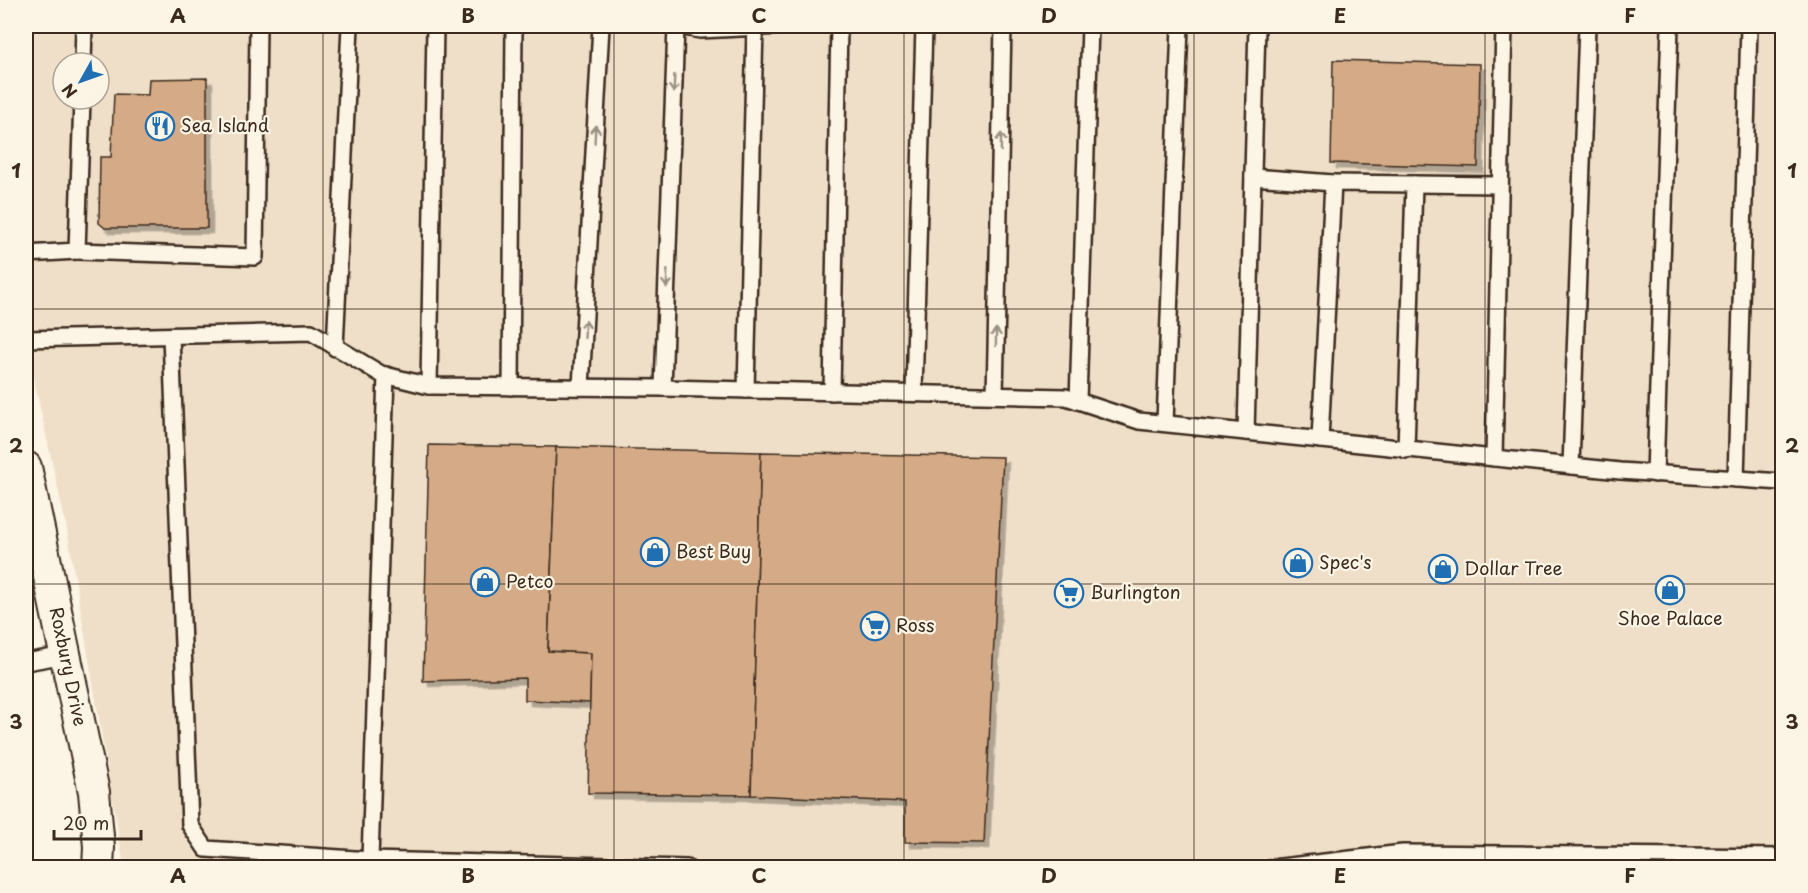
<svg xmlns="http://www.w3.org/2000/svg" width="1808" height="893" font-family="'Playpen Sans',sans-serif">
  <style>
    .built { fill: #f0dfc8; fill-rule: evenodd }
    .building { fill: #d4ab86; stroke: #3b2a1e; stroke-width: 1.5; filter: url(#shadow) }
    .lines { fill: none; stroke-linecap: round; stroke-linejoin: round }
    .service-casing { stroke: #3b2a1e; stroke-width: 20 }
    .minor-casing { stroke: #3b2a1e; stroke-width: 34 }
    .service { stroke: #fcf5e5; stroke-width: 15 }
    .minor { stroke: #fcf5e5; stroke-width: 30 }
    .oneway { stroke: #9c9082 }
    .grid { fill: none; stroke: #3b2a1e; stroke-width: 1.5; stroke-opacity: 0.55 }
    .labels { text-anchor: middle; stroke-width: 4.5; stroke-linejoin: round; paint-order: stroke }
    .poi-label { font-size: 18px; fill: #3b2a1e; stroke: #fcf5e5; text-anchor: start }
    .street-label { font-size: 18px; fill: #3b2a1e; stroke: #fcf5e5 }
    .neatline { fill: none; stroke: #3b2a1e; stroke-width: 2 }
    .grid-label { font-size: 20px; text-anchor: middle; font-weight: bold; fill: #3b2a1e }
  </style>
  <defs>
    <filter id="shadow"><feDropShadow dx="5.5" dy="5.5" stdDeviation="0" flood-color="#0004"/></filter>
  </defs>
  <rect width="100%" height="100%" fill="#fcf5e5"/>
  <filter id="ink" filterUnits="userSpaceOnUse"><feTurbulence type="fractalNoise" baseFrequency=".0167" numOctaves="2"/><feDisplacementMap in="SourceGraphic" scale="12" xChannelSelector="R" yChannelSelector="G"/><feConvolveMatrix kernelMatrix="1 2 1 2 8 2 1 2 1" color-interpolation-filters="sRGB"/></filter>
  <g filter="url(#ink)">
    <path class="built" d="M26,26H1782V867L124,866L67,530L26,344ZM63,63H99V99H63Z"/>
    <g class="building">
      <polygon points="1333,60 1480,64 1478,167 1331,163"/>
      <polygon points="207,78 207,228 105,228 99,223 100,157 111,157 114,94 148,95 149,79"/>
      <polygon points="429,445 556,447 548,651 591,653 590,703 525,700 525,678 423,681"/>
      <polygon points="556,447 761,452 751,795 588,793 591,653 548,651"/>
      <polygon points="761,452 1003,457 984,843 905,842 905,802 751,795"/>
    </g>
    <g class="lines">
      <g class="service-casing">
        <g id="service">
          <polyline points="678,26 700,30 783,26"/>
          <polyline points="83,63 84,26"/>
          <polyline points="1253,177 1333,183"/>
          <polyline points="1414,184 1500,185"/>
          <polyline points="77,251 255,257 258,26"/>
          <polyline points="26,254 77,251 82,99"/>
          <polyline points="171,336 190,825 206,849 370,860 386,375"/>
          <polyline points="26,339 311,332 381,374 429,386 663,388 1066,397 1139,421 1620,471 1782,482"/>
          <polyline points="335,348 350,26"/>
          <polyline points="429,386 435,26"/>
          <polyline points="511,387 514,26"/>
          <polyline points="581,387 601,26"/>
          <polyline points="663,388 676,26"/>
          <polyline points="746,390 755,27"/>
          <polyline points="832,392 839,26"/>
          <polyline points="914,393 924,26"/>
          <polyline points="995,395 1003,26"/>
          <polyline points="1078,401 1090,26"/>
          <polyline points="1165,423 1180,26"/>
          <polyline points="1246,432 1257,26"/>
          <polyline points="1320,440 1333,183 1414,184 1406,450"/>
          <polyline points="1494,458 1504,26"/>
          <polyline points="1571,466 1587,26"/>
          <polyline points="1655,474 1670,26"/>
          <polyline points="1736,479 1749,26"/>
          <polyline points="26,662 65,655"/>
          <polyline points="370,860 687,868"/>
          <polyline points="1272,868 1403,853 1782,857"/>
        </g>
      </g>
      <g class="minor-casing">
        <g id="minor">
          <path id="s1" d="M26,467L94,792L99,847L98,868"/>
        </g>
      </g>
      <use href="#service" class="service"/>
      <use href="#minor" class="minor"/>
    </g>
    <defs><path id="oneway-shaft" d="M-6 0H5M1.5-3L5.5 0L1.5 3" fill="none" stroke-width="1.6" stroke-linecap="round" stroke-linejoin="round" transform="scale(1.5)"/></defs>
    <g class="oneway">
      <use href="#oneway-shaft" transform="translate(674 84) rotate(92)"/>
      <use href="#oneway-shaft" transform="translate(595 134) rotate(-87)"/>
      <use href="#oneway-shaft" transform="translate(1001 142) rotate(-89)"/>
      <use href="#oneway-shaft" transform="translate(667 279) rotate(92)"/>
      <use href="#oneway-shaft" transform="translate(585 329) rotate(-87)"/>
      <use href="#oneway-shaft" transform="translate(996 337) rotate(-89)"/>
    </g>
  </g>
  <path class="grid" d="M323,26V868M614,26V868M904,26V868M1194,26V868M1485,26V868M26,309H1782M26,584H1782"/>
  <defs>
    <g id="restaurant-ring" transform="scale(1.5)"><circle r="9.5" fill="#fcf5e5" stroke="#1f6fb2" stroke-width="1.5"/><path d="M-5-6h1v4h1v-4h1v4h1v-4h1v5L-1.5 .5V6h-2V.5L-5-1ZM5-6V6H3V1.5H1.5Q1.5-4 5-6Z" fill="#1f6fb2"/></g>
    <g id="shop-ring" transform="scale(1.5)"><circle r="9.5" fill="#fcf5e5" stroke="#1f6fb2" stroke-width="1.5"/><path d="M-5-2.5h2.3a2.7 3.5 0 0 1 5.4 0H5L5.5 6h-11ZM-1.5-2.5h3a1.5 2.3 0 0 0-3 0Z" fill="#1f6fb2"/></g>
    <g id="supermarket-ring" transform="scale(1.5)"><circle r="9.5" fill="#fcf5e5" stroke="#1f6fb2" stroke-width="1.5"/><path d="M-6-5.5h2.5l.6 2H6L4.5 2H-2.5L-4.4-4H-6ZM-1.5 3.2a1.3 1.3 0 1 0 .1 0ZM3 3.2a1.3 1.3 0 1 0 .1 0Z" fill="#1f6fb2"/></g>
  </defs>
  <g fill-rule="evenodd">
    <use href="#restaurant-ring" x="160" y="126"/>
    <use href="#shop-ring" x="655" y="552"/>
    <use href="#shop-ring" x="1298" y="563"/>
    <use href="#shop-ring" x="1443" y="569"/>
    <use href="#shop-ring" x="485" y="582"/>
    <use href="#shop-ring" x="1670" y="590"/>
    <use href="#supermarket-ring" x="1069" y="593"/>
    <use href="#supermarket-ring" x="875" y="626"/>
  </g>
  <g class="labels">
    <g class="poi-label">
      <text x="181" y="132">Sea Island</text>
      <text x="676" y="558">Best Buy</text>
      <text x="1319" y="569">Spec's</text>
      <text x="1464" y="575">Dollar Tree</text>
      <text x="506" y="588">Petco</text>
      <text x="1090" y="599">Burlington</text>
      <text x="1670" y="625" text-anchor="middle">Shoe Palace</text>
      <text x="896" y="632">Ross</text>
    </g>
    <g class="street-label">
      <text dy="6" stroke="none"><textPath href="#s1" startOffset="204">Roxbury Drive</textPath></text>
    </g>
  </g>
  <rect width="1808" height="893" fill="none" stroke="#fcf5e5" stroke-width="66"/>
  <g transform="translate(81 81) rotate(230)"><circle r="28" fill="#fcf5e5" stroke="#afa495" stroke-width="1.5"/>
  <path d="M0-4.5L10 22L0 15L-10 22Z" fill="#1f6fb2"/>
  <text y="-9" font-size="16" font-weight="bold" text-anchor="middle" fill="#3b2a1e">N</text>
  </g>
  <path d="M54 830v9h87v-9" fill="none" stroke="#3b2a1e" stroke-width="3"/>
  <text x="63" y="830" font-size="18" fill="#3b2a1e" stroke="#fcf5e5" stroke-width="4.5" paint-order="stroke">20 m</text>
  <rect x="33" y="33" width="1742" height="827" class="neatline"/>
  <g class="grid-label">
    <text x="178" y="23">A</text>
    <text x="468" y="23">B</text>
    <text x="759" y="23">C</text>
    <text x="1049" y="23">D</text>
    <text x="1340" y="23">E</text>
    <text x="1630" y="23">F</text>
    <text x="16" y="178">1</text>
    <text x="1792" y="178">1</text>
    <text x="16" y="453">2</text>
    <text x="1792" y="453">2</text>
    <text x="16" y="729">3</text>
    <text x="1792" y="729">3</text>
    <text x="178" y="883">A</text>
    <text x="468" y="883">B</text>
    <text x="759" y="883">C</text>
    <text x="1049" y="883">D</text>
    <text x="1340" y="883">E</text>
    <text x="1630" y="883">F</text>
  </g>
</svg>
